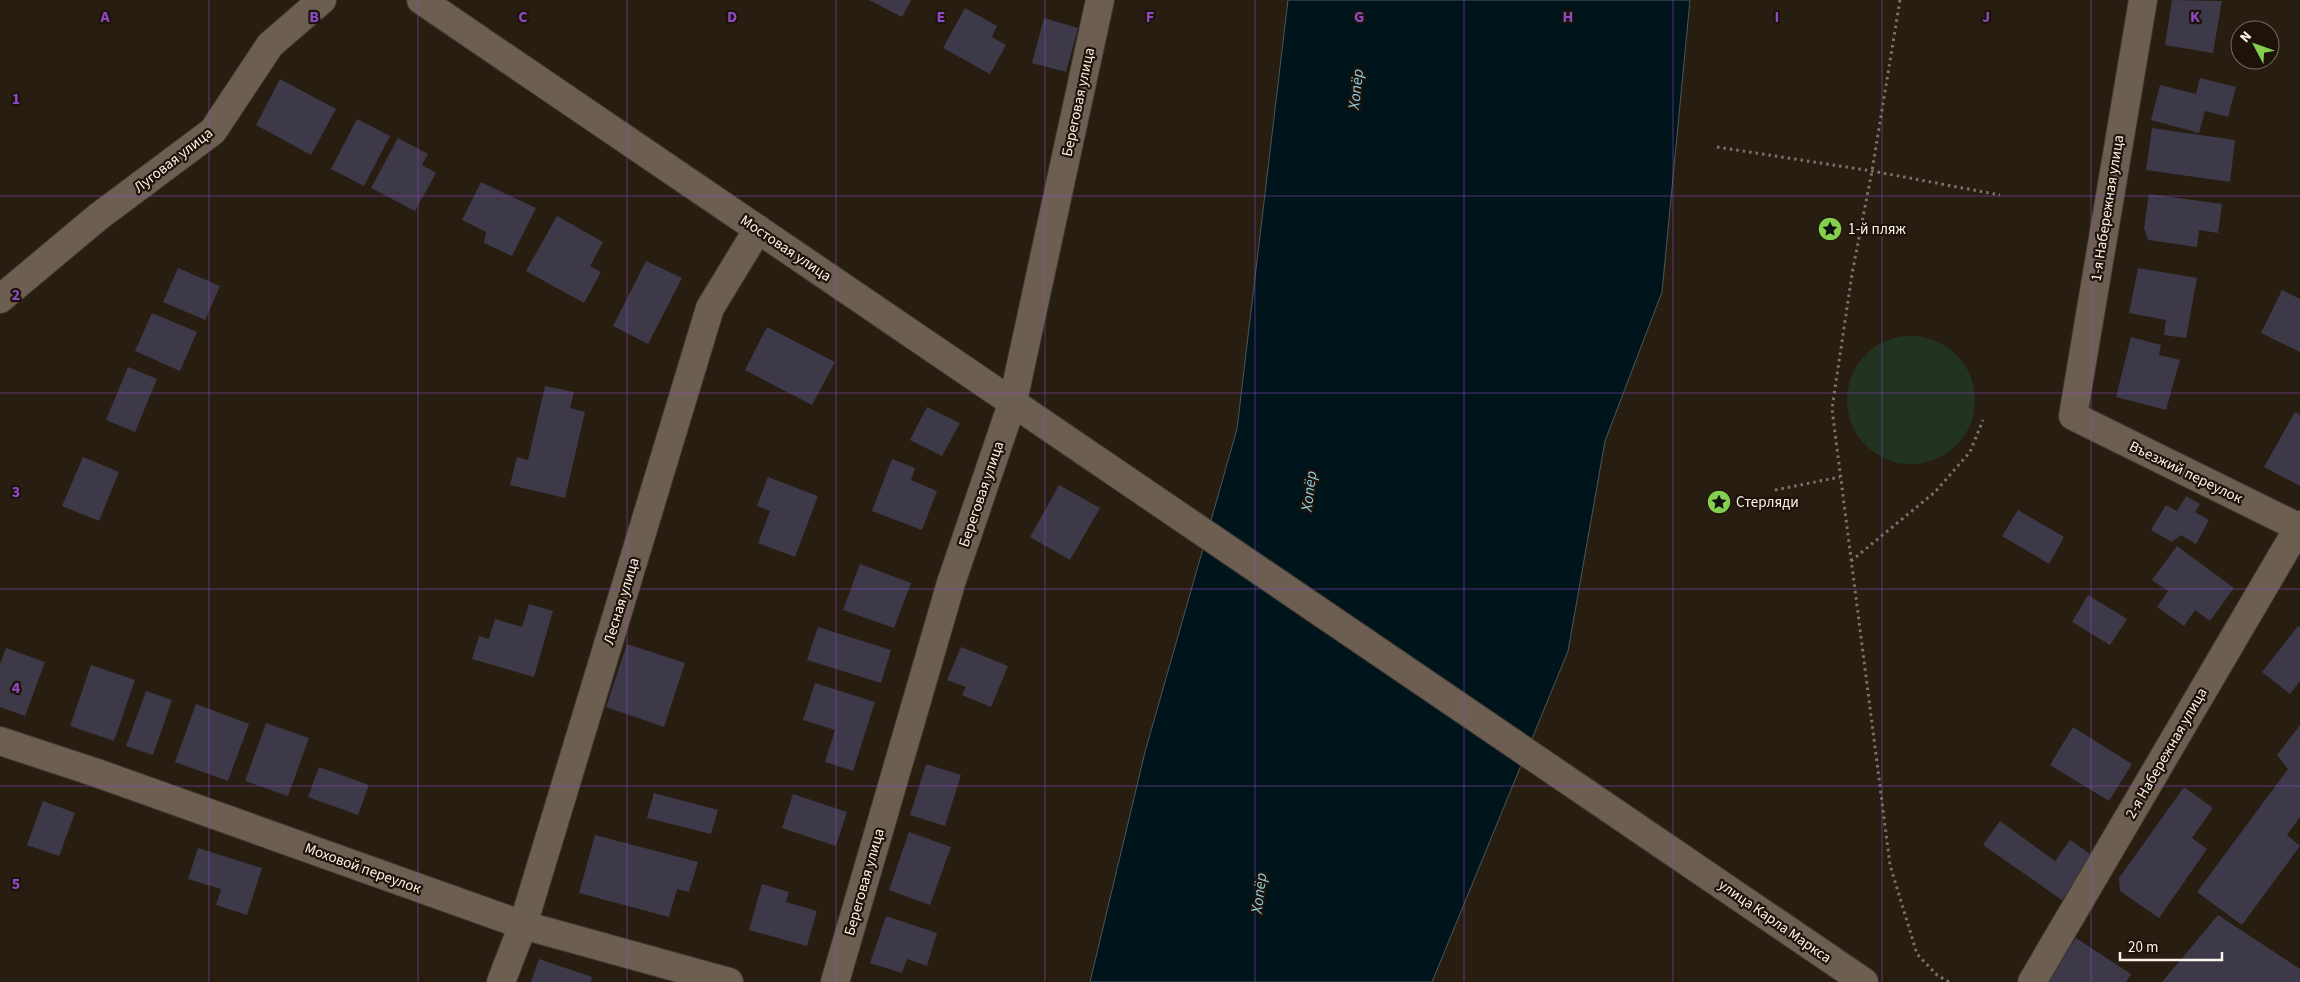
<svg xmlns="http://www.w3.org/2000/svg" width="2300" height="982" font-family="'Source Sans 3',sans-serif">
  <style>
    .green { fill: #232 }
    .water { fill: #00141b; stroke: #4b5759 }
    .building { fill: #3d3949 }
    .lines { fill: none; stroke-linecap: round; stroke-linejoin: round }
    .minor-casing { stroke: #3f3630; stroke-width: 30 }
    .path { stroke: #7c7268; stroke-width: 3; stroke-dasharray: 2.5 4; stroke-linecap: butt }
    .minor { stroke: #6c5f52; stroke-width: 28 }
    .grid { fill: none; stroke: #8e4ac6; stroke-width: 1; stroke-opacity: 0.55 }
    .labels { text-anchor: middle; stroke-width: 4.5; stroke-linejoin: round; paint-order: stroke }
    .street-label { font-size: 15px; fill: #fbf3eb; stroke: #1e1308 }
    .poi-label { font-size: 15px; fill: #fbf3eb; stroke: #1e1308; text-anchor: start }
    .water-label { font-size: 16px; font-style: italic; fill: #8ecee3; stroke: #1e1308 }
    .grid-label { font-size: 16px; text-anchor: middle; font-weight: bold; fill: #8e4ac6; stroke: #1e1308; stroke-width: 4.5; stroke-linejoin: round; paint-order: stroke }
  </style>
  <rect width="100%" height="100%" fill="#281d11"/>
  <circle class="green" cx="1911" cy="400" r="64"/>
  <polygon class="water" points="1288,0 1690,0 1662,292 1605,441 1568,651 1432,982 1090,982 1145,752 1237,429"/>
  <g class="building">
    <polygon points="869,0 911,0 902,17"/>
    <polygon points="2172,0 2222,1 2213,53 2165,45"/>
    <polygon points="965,8 997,26 992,37 1006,45 990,74 943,48"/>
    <polygon points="1044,18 1078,28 1066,72 1032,63"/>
    <polygon points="2200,78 2236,87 2228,117 2205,111 2199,133 2151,120 2160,85 2196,94"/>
    <polygon points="280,79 336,109 311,155 256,125"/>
    <polygon points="357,119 390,136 364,186 331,169"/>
    <polygon points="2152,128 2235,140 2230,182 2146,170"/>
    <polygon points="398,138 428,154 422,165 436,173 415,211 371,188"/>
    <polygon points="481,182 536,208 512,256 484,243 486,232 462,220"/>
    <polygon points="2149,194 2222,204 2218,233 2199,230 2197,247 2148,240 2144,228"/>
    <polygon points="557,216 603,242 590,266 601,272 584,303 526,271"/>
    <polygon points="646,261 682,278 648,344 613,326"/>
    <polygon points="178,268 220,286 205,320 163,302"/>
    <polygon points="2138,268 2197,278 2186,338 2164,335 2166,320 2129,313"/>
    <polygon points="2282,290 2300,299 2300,352 2261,333"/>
    <polygon points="152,313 197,332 180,371 135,351"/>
    <polygon points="767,327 835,362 812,405 745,370"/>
    <polygon points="2131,337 2161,345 2159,355 2180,360 2166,410 2116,397"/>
    <polygon points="128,367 157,379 135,432 106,420"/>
    <polygon points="545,386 574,392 570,408 585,412 565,498 510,485 517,457 528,460"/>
    <polygon points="927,407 960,423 942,456 910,440"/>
    <polygon points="2295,412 2300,415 2300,486 2264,467"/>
    <polygon points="83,457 119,472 99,521 62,506"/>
    <polygon points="892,459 915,468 911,480 937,491 922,530 872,511"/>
    <polygon points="768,477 818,496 795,557 758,543 770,511 757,506"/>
    <polygon points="1059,485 1100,508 1070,560 1030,537"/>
    <polygon points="2186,496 2200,504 2195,512 2209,520 2196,544 2181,535 2172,542 2151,530 2166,505 2177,511"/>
    <polygon points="2018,510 2064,537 2049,564 2002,536"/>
    <polygon points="2177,546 2234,588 2210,621 2195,610 2184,626 2157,607 2168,591 2152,580"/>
    <polygon points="860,564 911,583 894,628 843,610"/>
    <polygon points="2088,595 2127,619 2110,645 2072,622"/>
    <polygon points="529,604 553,611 534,677 472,659 479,636 489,639 495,619 522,627"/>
    <polygon points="2298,626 2300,627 2300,681 2290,694 2262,672"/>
    <polygon points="818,627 891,650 881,683 807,660"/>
    <polygon points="627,644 685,663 664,727 606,707"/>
    <polygon points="961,647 1008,666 991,707 962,695 966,687 947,680"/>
    <polygon points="6,648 45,662 25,716 0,707 0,664"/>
    <polygon points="91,665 135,680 114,741 70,726"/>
    <polygon points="815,683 875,702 853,771 825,762 835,730 803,720"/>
    <polygon points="146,691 172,700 153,755 126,746"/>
    <polygon points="196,704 249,724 228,781 175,762"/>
    <polygon points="266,723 309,738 288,796 245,781"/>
    <polygon points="2300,725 2300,817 2287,835 2300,846 2242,925 2197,892 2288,769 2277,755"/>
    <polygon points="2073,727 2132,764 2109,801 2050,765"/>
    <polygon points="926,764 961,775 945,826 910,815"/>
    <polygon points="319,767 369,785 358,815 308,797"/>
    <polygon points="2184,787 2213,808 2192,838 2207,849 2159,918 2120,891 2119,878"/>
    <polygon points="654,793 718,810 711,834 647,818"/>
    <polygon points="793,794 847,812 836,846 782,828"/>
    <polygon points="43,801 75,813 59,856 27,845"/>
    <polygon points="2000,821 2055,861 2070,840 2093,856 2062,900 1983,845"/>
    <polygon points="909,832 951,847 930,905 889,890"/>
    <polygon points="595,835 698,862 689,892 677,889 669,917 579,893"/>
    <polygon points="198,848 262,868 247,915 216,905 221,889 188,879"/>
    <polygon points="762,884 789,892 786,902 817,911 807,946 749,930"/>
    <polygon points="2218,915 2300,969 2300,982 2162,982"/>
    <polygon points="886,916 937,933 927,966 907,959 902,973 870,963"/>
    <polygon points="2076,938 2131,974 2126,982 2047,982"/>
    <polygon points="539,959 592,977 591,982 531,982"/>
  </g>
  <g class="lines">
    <g class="minor-casing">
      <g id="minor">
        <polyline points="421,0 1864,982"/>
        <polyline points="2143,0 2073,416 2300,528"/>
        <polyline points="0,299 98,217 213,131 270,45 322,0"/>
        <polyline points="0,741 97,773 523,925 729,982"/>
        <polyline points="501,982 523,925 710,308 758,229"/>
        <polyline points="835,982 951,583 1013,401 1100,0"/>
        <polyline points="2032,982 2300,525"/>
      </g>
    </g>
    <g class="path">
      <polyline points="1900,0 1872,171 1852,274 1832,409 1890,865 1917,954 1937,975 1949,982"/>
      <polyline points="1717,147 1872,171 2000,195"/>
      <polyline points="1775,490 1840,477"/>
      <polyline points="1851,561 1935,492 1970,452 1983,420"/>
    </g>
    <use href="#minor" class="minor"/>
  </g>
  <path class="grid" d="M209,0V982M418,0V982M627,0V982M836,0V982M1045,0V982M1255,0V982M1464,0V982M1673,0V982M1882,0V982M2091,0V982M0,196H2300M0,393H2300M0,589H2300M0,786H2300"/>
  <defs>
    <g id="sight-disc" transform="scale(1.25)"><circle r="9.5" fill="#84cf4d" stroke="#1e1308"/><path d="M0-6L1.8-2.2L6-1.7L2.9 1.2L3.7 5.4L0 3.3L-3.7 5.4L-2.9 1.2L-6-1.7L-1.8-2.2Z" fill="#111"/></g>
  </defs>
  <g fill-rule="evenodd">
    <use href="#sight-disc" x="1830" y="229"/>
    <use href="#sight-disc" x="1719" y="502"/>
  </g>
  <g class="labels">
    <g class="street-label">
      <text transform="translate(1078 102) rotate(-78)" y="5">Береговая улица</text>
      <text transform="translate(173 160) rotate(-38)" y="5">Луговая улица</text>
      <text transform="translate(2107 208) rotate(-81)" y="5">1-я Набережная улица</text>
      <text transform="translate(786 248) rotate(34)" y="5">Мостовая улица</text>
      <text transform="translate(2186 472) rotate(26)" y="5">Въезжий переулок</text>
      <text transform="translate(981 494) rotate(-71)" y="5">Береговая улица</text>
      <text transform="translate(621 601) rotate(-73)" y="5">Лесная улица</text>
      <text transform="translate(2166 753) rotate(-60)" y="5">2-я Набережная улица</text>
      <text transform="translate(363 868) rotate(20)" y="5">Моховой переулок</text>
      <text transform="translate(864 882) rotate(-74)" y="5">Береговая улица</text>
      <text transform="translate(1775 921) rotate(35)" y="5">улица Карла Маркса</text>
    </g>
    <g class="poi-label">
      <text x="1848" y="234">1-й пляж</text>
      <text x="1736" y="507">Стерляди</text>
    </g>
    <g class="water-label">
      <text transform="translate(1355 89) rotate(-84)" y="6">Хопёр</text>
      <text transform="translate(1308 491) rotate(-83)" y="6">Хопёр</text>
      <text transform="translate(1258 893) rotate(-83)" y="6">Хопёр</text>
    </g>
  </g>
  <g class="grid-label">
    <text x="105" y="22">A</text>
    <text x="314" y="22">B</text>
    <text x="523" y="22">C</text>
    <text x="732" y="22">D</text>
    <text x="941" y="22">E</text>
    <text x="1150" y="22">F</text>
    <text x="1359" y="22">G</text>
    <text x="1568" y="22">H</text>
    <text x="1777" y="22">I</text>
    <text x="1986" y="22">J</text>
    <text x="2195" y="22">K</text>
    <text x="16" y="104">1</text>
    <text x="16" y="300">2</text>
    <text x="16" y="497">3</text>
    <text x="16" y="693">4</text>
    <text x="16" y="889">5</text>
  </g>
  <g transform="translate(2255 45) rotate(311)"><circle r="24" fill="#1e1308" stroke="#766d63"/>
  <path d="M0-4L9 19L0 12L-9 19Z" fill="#84cf4d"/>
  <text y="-8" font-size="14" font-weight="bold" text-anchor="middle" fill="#fbf3eb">N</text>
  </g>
  <path d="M2120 952v8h102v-8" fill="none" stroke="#fbf3eb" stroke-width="2.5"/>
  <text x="2128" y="952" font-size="15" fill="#fbf3eb" stroke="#1e1308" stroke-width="4" paint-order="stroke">20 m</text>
</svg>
